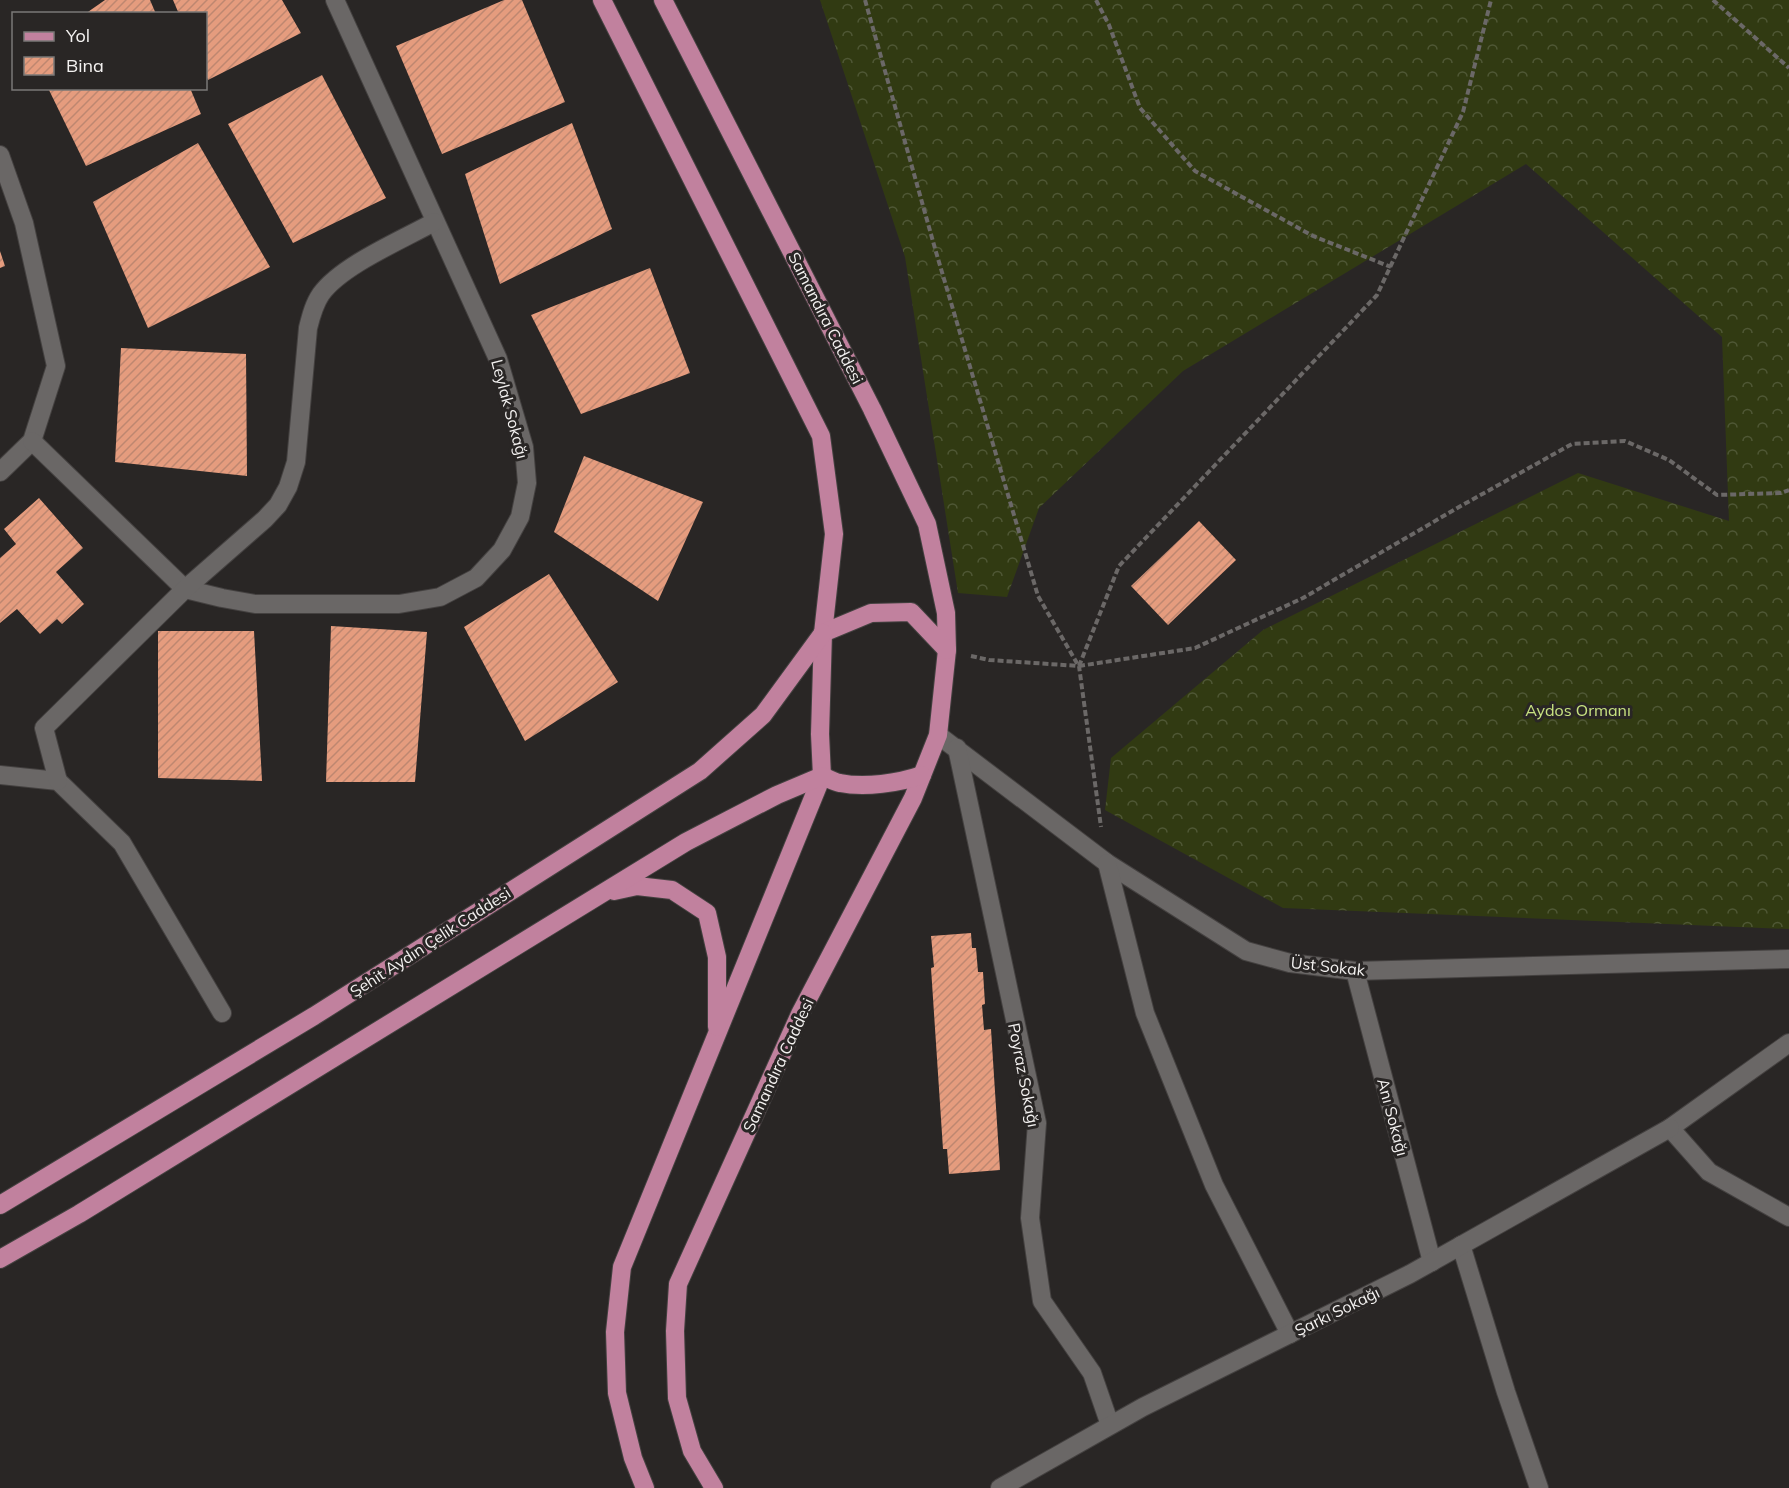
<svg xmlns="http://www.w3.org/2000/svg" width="1789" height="1488" font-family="Mulish,sans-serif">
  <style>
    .forest { fill: url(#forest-crowns) }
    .building { fill: url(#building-hatch) }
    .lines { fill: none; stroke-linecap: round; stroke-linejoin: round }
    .minor-casing { stroke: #444140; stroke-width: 20 }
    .major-casing { stroke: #444140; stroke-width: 20 }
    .path { stroke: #6b6867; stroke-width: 4; stroke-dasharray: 6 3; stroke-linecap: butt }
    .minor { stroke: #6a6766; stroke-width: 18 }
    .major { stroke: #c1819e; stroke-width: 18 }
    .labels { text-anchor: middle; stroke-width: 6; stroke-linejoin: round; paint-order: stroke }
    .street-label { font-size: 16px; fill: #f4f2f1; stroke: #292625 }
    .park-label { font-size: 16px; fill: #c8e381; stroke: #292625 }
  </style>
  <defs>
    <pattern id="forest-crowns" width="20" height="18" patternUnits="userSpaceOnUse" patternTransform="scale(1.5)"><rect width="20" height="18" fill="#313a12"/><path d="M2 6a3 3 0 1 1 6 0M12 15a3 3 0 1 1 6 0" fill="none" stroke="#4f5735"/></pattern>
    <pattern id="building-hatch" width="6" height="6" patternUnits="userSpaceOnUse" patternTransform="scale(1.5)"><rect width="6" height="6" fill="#e59c7e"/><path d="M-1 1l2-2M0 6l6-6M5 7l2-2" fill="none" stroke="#be8770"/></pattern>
  </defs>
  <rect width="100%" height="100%" fill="#292625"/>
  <polygon class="forest" points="820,0 1789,0 1789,929 1283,908 1105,810 1111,758 1263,630 1578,473 1729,521 1722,337 1526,164 1183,371 1039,508 1007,597 958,593 905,257"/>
  <g class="building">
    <polygon points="105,0 150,0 156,14 85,14"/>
    <polygon points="173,0 282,0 301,33 208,80 206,75 206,14 179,14"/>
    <polygon points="504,0 522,0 565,102 442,154 396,46"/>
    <polygon points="322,75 386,198 293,243 228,124"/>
    <polygon points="48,88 190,88 201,114 86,166"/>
    <polygon points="572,123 612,229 500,284 465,174"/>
    <polygon points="198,143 270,267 148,328 93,202"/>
    <polygon points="0,251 5,266 0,268"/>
    <polygon points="650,268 690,373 581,414 531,315"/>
    <polygon points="121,348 246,354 247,476 115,462"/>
    <polygon points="584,456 703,502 658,601 554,532"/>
    <polygon points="39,498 83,548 56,572 84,604 62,624 57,619 40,634 17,609 0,623 0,558 16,544 4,529"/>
    <polygon points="1199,521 1236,560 1168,625 1131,586"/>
    <polygon points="549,574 618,682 525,741 464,627"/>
    <polygon points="331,626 427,632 415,782 326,782"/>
    <polygon points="158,631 254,631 262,781 158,778"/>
    <polygon points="971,933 972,948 976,948 978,972 983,972 985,1004 982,1005 984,1030 991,1029 1000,1170 949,1174 947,1149 943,1149 931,968 934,967 931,936"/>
  </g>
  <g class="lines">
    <g class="minor-casing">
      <g id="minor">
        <polyline points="0,155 24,223 56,366 32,441 0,472"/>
        <polyline points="32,441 185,589 222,598 255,604 399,604 440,597 476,578 502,550 520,517 527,483 524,447 498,359 335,0"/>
        <polyline points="938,735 1107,863 1246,951 1290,963 1355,971 1789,959"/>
        <polyline points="957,748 1037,1123 1030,1218 1042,1301 1092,1373 1110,1425"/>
        <polyline points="0,775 58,781 122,843 222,1013"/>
        <path d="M58,781L44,728L185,589L265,519L278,505L288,487L296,462L308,328C311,316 314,304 321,294C342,265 402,240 434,222"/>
        <polyline points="1107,863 1145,1013 1214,1185 1290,1334"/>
        <polyline points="1355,971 1432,1262"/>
        <polyline points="1789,1043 1670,1128 1709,1172 1789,1217"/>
        <polyline points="1461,1245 1506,1392 1539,1488"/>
        <polyline points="1000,1488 1143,1407 1410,1274 1670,1128"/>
      </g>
    </g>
    <g class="major-casing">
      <g id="major">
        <polyline points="602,0 821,436 834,534 823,633 820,734 822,776 622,1267 615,1332 617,1393 633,1458 645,1488"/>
        <polyline points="663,0 872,409 927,524 946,613 947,650 938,735 913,798 800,1014 678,1284 675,1331 677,1398 692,1451 714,1488"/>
        <polyline points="823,633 871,613 911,612 947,650"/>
        <polyline points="614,891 637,886 672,890 707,913 717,957 717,1027"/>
        <polyline points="0,1205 314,1016 700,771 763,715 823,633"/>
        <path d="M0,1259L79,1214L686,842L777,795L822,776C828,778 834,782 840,783C865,788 899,783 922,775"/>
      </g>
    </g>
    <g class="path">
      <polyline points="865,0 936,252 1038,596 1078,665"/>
      <polyline points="1096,0 1109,25 1140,108 1195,171 1313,236 1391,267"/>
      <polyline points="1713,0 1789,68"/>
      <polyline points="971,656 989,660 1079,666 1101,827"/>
      <polyline points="1079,666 1119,566 1377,295 1463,112 1491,0"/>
      <polyline points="1079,666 1195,648 1303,598 1459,507 1572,444 1625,441 1669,460 1717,495 1781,493 1789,490"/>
    </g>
    <use href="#minor" class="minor"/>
    <use href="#major" class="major"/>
  </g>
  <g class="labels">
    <g class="street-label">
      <text transform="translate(826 318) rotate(63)" y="6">Samandıra Caddesi</text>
      <text transform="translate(510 409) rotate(75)" y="6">Leylak Sokağı</text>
      <text transform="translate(430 942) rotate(-33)" y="6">Şehit Aydın Çelik Caddesi</text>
      <text transform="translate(1328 966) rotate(6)" y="6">Üst Sokak</text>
      <text transform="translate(778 1065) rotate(-65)" y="6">Samandıra Caddesi</text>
      <text transform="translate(1024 1075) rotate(79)" y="6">Poyraz Sokağı</text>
      <text transform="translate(1393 1117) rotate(75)" y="6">Anı Sokağı</text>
      <text transform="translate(1337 1311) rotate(-26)" y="6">Şarkı Sokağı</text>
    </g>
    <g class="park-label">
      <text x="1578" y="716">Aydos Ormanı</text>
    </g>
  </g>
  <rect x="12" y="12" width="195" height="78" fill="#292625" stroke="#7a7877" stroke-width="1.5"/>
  <rect x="24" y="32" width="30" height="9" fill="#c1819e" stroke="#7a7877" stroke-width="1.5"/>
  <text x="66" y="42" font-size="18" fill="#f4f2f1">Yol</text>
  <rect x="24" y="57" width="30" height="18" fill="url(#building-hatch)" stroke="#7a7877" stroke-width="1.5"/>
  <text x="66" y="72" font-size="18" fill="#f4f2f1">Bina</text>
</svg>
